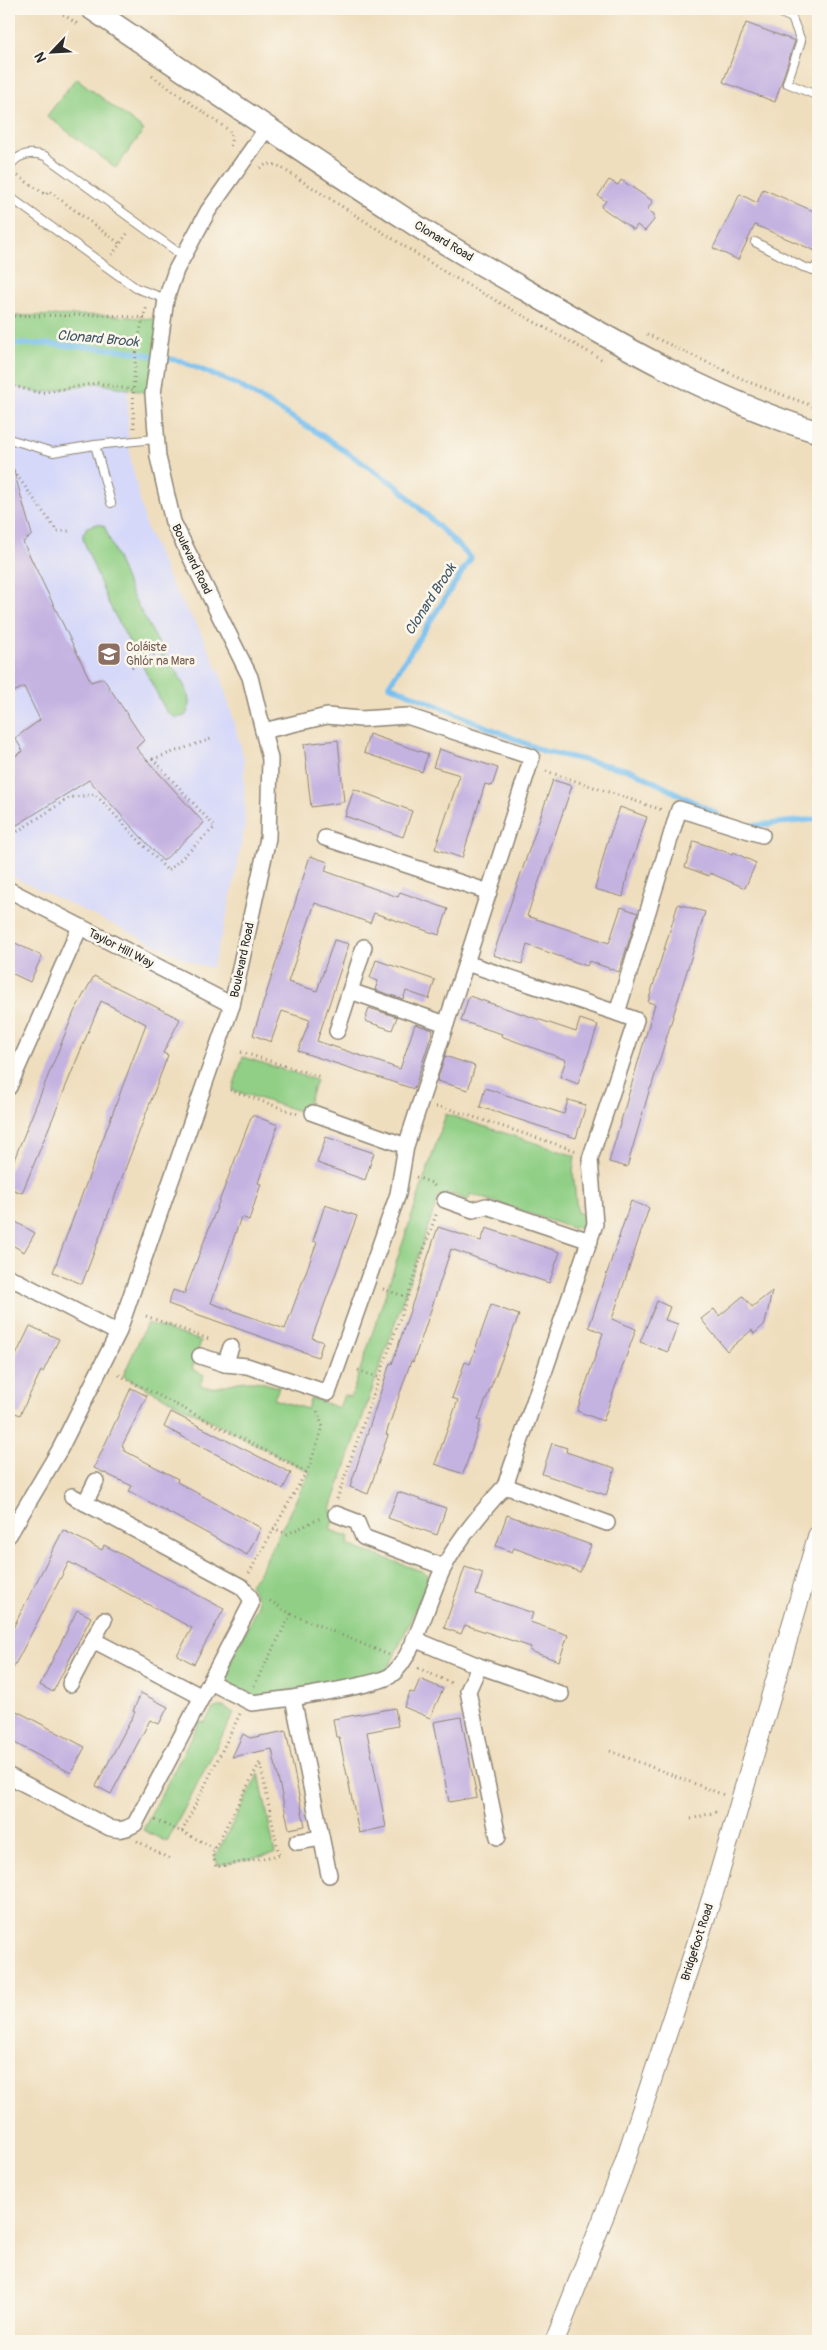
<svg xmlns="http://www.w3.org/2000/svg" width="827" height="2350" font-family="Pangolin,sans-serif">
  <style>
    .built { fill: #d5d8f9 }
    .green { fill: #90cf85; stroke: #5e7d58 }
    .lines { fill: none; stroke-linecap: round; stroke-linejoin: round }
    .stream { stroke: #76bfef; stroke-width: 5.5 }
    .building { fill: #c4b2e1 }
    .service-casing { stroke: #8d8474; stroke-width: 10 }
    .minor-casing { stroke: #8d8474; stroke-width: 18 }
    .tertiary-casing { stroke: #8d8474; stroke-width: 21 }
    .secondary-casing { stroke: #8d8474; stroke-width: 24 }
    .path { stroke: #8d8474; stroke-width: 3; stroke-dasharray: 1 4; stroke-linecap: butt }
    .service { stroke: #fff; stroke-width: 8 }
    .minor { stroke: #fff; stroke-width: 15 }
    .tertiary { stroke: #fff; stroke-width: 19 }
    .secondary { stroke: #fff; stroke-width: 21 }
    .labels { text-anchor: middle; stroke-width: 5; stroke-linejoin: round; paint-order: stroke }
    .street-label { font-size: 12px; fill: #2b2b2b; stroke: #fbf7ec }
    .education-label { font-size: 12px; fill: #785e54; stroke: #fbf7ec; text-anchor: start }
    .water-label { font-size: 14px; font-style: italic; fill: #425766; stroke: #fbf7ec }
  </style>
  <rect width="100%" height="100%" fill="#fbf7ec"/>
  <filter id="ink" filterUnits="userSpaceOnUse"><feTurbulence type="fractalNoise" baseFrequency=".02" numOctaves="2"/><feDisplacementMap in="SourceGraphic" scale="10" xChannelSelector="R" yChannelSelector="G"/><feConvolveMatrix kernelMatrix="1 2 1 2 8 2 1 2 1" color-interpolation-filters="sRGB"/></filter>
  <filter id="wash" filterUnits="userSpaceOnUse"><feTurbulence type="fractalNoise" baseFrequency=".0096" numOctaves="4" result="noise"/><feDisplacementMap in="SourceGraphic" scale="20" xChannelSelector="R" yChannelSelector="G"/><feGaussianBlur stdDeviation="1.12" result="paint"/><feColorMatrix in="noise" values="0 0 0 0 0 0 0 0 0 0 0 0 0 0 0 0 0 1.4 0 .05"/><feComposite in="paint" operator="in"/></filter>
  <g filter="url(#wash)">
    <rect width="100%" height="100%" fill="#efdebe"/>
    <polygon class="built" points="97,383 128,389 128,431 131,461 146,526 171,584 200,631 221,676 244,758 245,827 227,915 212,968 198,965 9,875 9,385 40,393"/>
    <g class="green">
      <polygon points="76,78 144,130 116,168 47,116"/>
      <polygon points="106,315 163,320 153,394 97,383 40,393 9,385 9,316"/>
      <polygon points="98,524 104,526 106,530 131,593 160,646 138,659 107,600 83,539 83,534 87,527"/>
      <path d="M164,654C174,669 199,699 185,716L176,718L166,711L143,667Z"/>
      <polygon points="243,1057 316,1080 305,1113 232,1090"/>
      <path d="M446,1114L575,1156L573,1171L577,1212L584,1215L585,1221L580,1227L572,1228L471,1194L468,1200L447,1193L438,1198L331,1509L333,1519L330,1530L350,1537L348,1545L424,1572L429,1578L428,1582L390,1665L385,1671L258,1697C246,1693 227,1688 225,1674L258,1605L257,1597L249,1584L258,1575L310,1472L123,1376L147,1323L201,1341L192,1369L204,1375L200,1385C218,1392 233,1380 251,1381C260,1381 270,1385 279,1387L274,1399L307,1409L311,1398L339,1408L344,1395L351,1397Z"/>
      <polygon points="218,1707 223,1707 234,1713 167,1842 143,1830 200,1721 204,1723 213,1709"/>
      <polygon points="259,1773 275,1854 218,1865 215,1857"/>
    </g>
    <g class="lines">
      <g class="stream">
        <polyline points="9,344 46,344 123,350 181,361 238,385 323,436 398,487 471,558 389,685 543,751 633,771 717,814"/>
        <polyline points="748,826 818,819"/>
      </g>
    </g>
    <g id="blocks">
      <g class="building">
        <polygon points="746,23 795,41 775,102 723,82"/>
        <polygon points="609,180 618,185 621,180 653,201 647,210 654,214 654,220 645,231 637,225 634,230 601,207 606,201 598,196"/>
        <polygon points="763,189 818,213 818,252 755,225 738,260 713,248 740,194 757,203"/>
        <polygon points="9,468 13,468 32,535 23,542 91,682 103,678 144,740 136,748 204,823 163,861 89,780 9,830 9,760 23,751 15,738 40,720 24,687 9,694"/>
        <polygon points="369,734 428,754 422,772 364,753"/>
        <polygon points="338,740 344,802 311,807 304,744"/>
        <polygon points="439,749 498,768 492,786 485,784 462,858 435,849 460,775 433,767"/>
        <polygon points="553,780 572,786 527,916 609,943 621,907 638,913 619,972 589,961 587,966 527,945 522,964 493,955"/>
        <polygon points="354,789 412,811 403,837 345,816"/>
        <polygon points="620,807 647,817 628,872 623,897 595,889 607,843"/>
        <polygon points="694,841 732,854 733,852 756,863 745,888 710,873 709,876 685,867"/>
        <polygon points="310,856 328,862 325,871 398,897 400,892 448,909 439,935 374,913 370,923 315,903 288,982 317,991 334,940 349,944 317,1041 400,1069 415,1024 433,1030 414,1089 298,1051 310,1020 282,1011 271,1042 253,1035"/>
        <polygon points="678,904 705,912 651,1088 650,1088 627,1167 609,1162 655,1004 648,1002"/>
        <polygon points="9,940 42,956 30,982 9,972"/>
        <polygon points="376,960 435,980 429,999 406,991 403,999 375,990 378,981 370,978"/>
        <polygon points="94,976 180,1019 163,1053 168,1055 82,1284 53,1272 146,1024 101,1001 22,1193 9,1188 9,1172 74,1012"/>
        <polygon points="469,996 576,1032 580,1019 598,1025 578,1084 560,1077 566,1060 501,1036 502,1034 461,1021"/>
        <polygon points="369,1008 397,1017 392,1030 365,1021"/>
        <polygon points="445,1056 475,1066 468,1090 437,1081"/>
        <polygon points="485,1088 564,1114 568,1100 586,1105 576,1138 480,1107"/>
        <polygon points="252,1115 278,1125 258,1183 261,1184 249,1220 241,1217 211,1303 285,1329 317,1242 313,1241 325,1205 357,1216 312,1338 323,1342 318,1357 168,1304 173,1290 184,1294"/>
        <polygon points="326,1137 374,1153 365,1180 317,1163"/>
        <polygon points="631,1201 649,1208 612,1319 636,1329 603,1421 577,1411 603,1333 589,1327"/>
        <polygon points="9,1218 35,1233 24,1252 9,1243"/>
        <polygon points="438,1227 481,1241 486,1228 560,1252 549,1283 451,1249 423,1334 413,1362 411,1361 386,1434 388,1435 368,1494 350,1487 390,1363 392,1364"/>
        <polygon points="772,1291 765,1324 754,1334 752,1330 727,1351 701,1319 714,1309 719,1316 743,1296 752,1307"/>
        <polygon points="657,1301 670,1307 665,1320 678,1324 668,1352 640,1342"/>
        <polygon points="491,1305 519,1315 478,1420 481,1421 463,1474 435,1464 458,1400 452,1398 465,1362 470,1364"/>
        <polygon points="30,1326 59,1339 43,1372 41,1371 20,1415 9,1410 9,1370"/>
        <polygon points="131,1388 147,1396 122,1446 124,1447 123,1450 178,1479 177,1482 261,1528 247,1555 129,1491 132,1486 94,1468"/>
        <polygon points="171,1412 291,1473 283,1489 164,1427"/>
        <polygon points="552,1443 567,1448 566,1452 615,1468 606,1495 542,1474"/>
        <polygon points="398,1492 446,1508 437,1535 388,1518"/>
        <polygon points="507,1515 591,1545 580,1572 514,1548 512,1552 496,1546"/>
        <polygon points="63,1530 102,1550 104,1545 224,1609 194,1664 177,1655 192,1628 69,1562 9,1676 9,1626 13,1628"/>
        <polygon points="465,1567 483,1573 476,1594 533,1613 530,1622 568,1635 559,1661 530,1651 531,1647 465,1625 461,1634 444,1628"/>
        <polygon points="77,1610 91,1617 53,1692 40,1685"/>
        <polygon points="420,1679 443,1689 430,1718 404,1707 410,1692 414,1693"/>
        <polygon points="141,1693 168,1707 159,1724 150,1720 111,1794 96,1786 135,1712 133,1711"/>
        <polygon points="9,1707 85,1747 71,1773 9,1740"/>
        <polygon points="395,1708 398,1726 367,1732 386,1827 359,1833 339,1737 336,1737 333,1719"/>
        <polygon points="461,1717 477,1797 449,1802 434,1722"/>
        <polygon points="286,1731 305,1826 289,1829 272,1749 232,1757 243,1734 250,1738"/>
      </g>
    </g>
  </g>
  <g filter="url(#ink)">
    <use href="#blocks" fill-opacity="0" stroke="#8d8474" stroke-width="1"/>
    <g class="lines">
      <g class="service-casing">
        <g id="service">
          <polyline points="774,10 792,18 801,41 787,83 818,96"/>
          <path d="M9,167C18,154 30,151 45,156L183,256"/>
          <polyline points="9,194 14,200 136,288 166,299"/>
          <polyline points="755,242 803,267 813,270 818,264"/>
          <polyline points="9,439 53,452 95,445 155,439"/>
          <polyline points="95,445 111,503"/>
        </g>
      </g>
      <g class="minor-casing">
        <g id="minor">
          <polyline points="263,731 327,716 361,719 407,716 532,757 466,963"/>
          <polyline points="325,838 489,892"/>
          <polyline points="9,890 232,1005"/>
          <polyline points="350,991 364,947"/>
          <polyline points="337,1031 350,991 446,1024"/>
          <polyline points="9,1087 80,927"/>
          <polyline points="313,1113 406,1146"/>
          <polyline points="445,1200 473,1210 486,1206 590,1241"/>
          <polyline points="9,1277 118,1333"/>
          <polyline points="200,1356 225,1364 247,1366 328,1393 398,1194 406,1146 466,963 617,1013"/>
          <polyline points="225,1364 231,1347"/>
          <polyline points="505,1486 607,1523"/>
          <polyline points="85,1503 96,1481"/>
          <polyline points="336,1514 357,1522 363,1537 444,1567"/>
          <polyline points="9,1535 60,1449 118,1333 232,1005 268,838 270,759 250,677 173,522 158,457 153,394 166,299 176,270 208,211 267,128"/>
          <polyline points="414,1639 479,1666 561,1694"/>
          <polyline points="93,1640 104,1620"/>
          <polyline points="479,1666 468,1691 498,1837"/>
          <polyline points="210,1682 252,1703 293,1698"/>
          <polyline points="70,1684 93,1640 202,1697"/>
          <path d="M9,1776L110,1828C120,1831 126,1829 135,1824L251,1604L250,1597L242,1587L72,1496"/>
          <polyline points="297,1842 321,1838"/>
          <path d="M329,1875L293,1698C313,1694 376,1685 390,1676C415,1658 429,1595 444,1567C459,1538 483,1510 505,1486L595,1224L590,1159L636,1020L617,1013L679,809L762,835"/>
        </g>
      </g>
      <g class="tertiary-casing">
        <polyline id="tertiary" points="555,2341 622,2170 715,1888 818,1535"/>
      </g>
      <g class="secondary-casing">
        <path id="secondary" d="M92,9C197,80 302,152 409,221C446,245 484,266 522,288C616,343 714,400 818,432"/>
      </g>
      <g class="path">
        <polyline points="55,9 79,25"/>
        <polyline points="152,76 227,129 232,134 230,149"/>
        <polyline points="260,168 267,164 277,165 448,274 603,360"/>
        <polyline points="18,176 46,195 49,191 120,244"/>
        <polyline points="112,255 129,231"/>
        <polyline points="9,316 106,315 145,318"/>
        <polyline points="647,334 751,383 818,408"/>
        <polyline points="9,385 40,393 97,383 133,390"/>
        <path d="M134,428C132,388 134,344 147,306"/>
        <polyline points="9,469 13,470 57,531 71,531"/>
        <polyline points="132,668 170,644"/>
        <polyline points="546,771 662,810"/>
        <polyline points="9,837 69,798 95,794 168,871 215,827 153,759 211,739"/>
        <polyline points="241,1052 321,1077"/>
        <polyline points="230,1090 298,1114"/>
        <polyline points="436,1107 443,1107 577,1151"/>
        <polyline points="416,1177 432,1183 436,1188"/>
        <polyline points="383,1289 407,1297"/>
        <polyline points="146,1316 209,1339"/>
        <polyline points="358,1370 379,1378"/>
        <polyline points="119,1375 306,1472"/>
        <polyline points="337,1499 437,1212"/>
        <polyline points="273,1528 287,1534 321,1518"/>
        <polyline points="249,1573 309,1467 323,1427 316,1408"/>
        <polyline points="291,1614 389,1655"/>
        <polyline points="418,1668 453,1684"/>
        <polyline points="254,1686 291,1614 267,1599"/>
        <polyline points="610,1751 724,1795"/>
        <polyline points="691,1819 719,1811"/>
        <polyline points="155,1820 182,1832 240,1714"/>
        <polyline points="182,1832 215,1848 212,1853 216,1867 280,1855"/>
        <polyline points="137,1841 170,1859"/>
        <polyline points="215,1848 260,1762 279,1855"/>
      </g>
      <use href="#service" class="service"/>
      <use href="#minor" class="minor"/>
      <use href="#tertiary" class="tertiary"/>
      <use href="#secondary" class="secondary"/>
    </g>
  </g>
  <defs>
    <g id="school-square" transform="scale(1.25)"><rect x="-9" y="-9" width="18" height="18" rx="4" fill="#8d6e63" stroke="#fbf7ec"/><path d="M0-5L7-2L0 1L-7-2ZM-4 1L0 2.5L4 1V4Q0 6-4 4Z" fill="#fff"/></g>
  </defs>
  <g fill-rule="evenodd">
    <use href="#school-square" x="109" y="654"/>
  </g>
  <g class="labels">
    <g class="street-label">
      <text transform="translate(444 241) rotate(31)" y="4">Clonard Road</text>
      <text transform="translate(192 559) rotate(64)" y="4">Boulevard Road</text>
      <text transform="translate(121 948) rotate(27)" y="4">Taylor Hill Way</text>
      <text transform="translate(242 960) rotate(-78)" y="4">Boulevard Road</text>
      <text transform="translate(697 1942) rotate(-72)" y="4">Bridgefoot Road</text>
    </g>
    <g class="education-label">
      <text x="126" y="651">Coláiste<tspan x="126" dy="14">Ghlór na Mara</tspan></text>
    </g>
    <g class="water-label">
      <text transform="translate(98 338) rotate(5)" y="5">Clonard Brook</text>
      <text transform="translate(430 599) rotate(-57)" y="5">Clonard Brook</text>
    </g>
  </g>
  <rect width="827" height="2350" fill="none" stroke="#fbf7ec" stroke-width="30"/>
  <g transform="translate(52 52) rotate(245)" stroke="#fbf7ec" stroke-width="4" paint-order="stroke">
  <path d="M0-4L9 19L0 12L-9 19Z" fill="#2b2b2b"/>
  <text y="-8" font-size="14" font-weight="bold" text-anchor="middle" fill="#2b2b2b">N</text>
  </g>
</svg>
